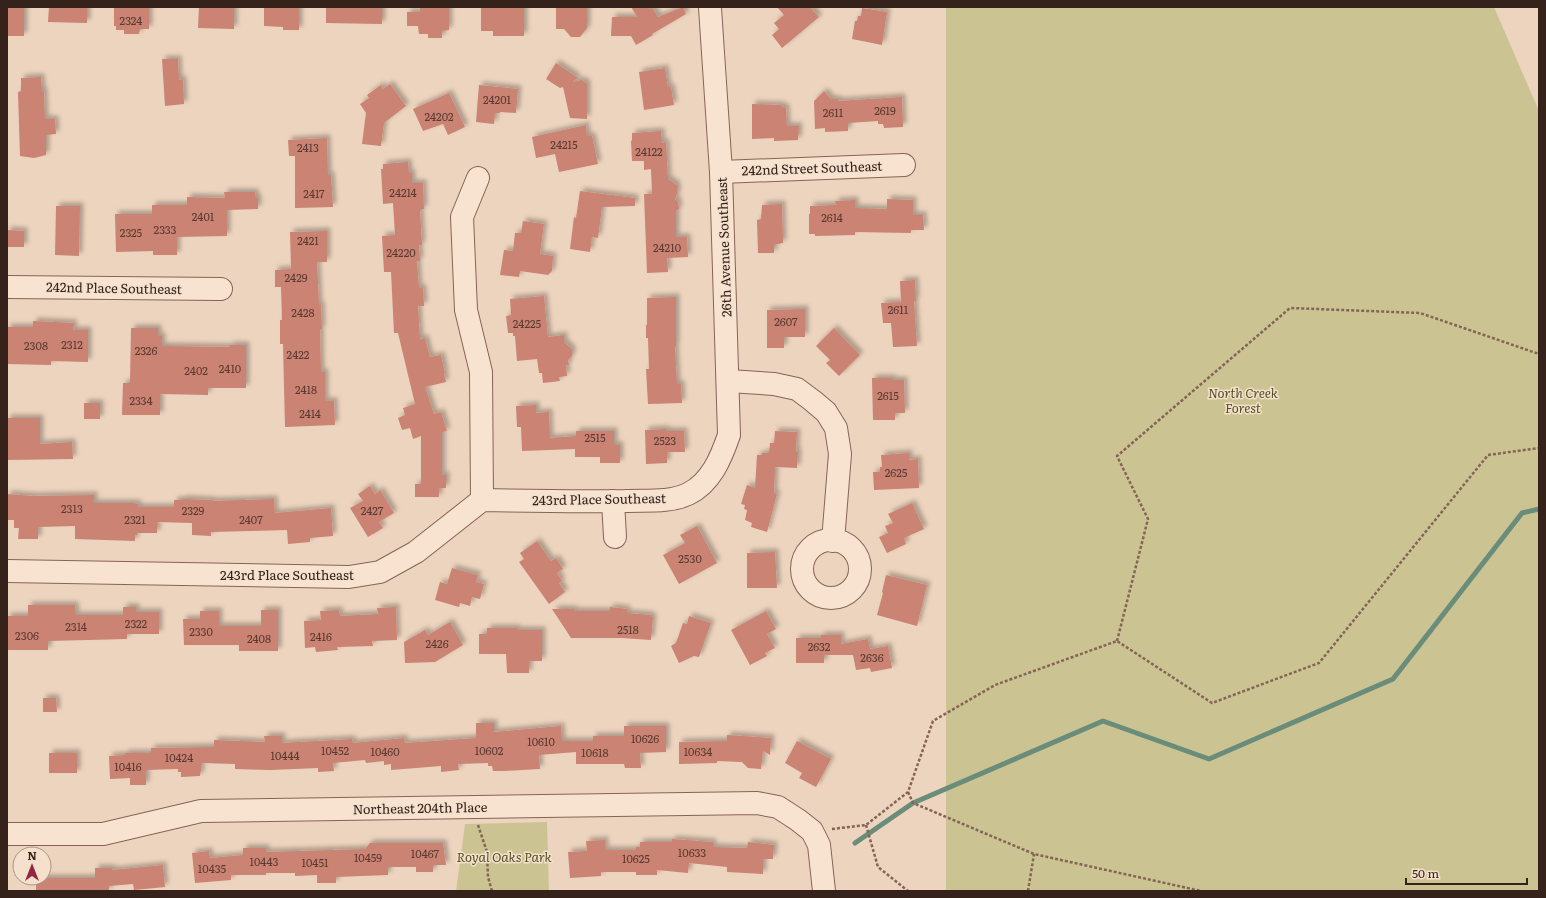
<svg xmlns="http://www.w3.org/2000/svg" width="1546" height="898" font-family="Literata,serif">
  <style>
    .green { fill: #cbc492 }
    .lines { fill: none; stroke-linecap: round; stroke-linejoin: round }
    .stream { stroke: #698c7b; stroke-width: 5 }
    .building { fill: #cb8373; filter: url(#shadow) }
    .minor-casing { stroke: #856457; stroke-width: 24 }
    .path { stroke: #856457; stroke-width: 2.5; stroke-dasharray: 3 2; stroke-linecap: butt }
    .minor { stroke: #f8e3d0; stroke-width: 22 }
    .labels { text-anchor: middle; stroke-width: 3; stroke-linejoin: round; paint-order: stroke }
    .number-label { font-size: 11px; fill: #5a3a31 }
    .street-label { font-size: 13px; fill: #34221b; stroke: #f5e0cd }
    .park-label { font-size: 13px; font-style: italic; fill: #505122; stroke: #f5e0cd }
  </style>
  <defs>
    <filter id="shadow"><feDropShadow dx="3.5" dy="-3.5" stdDeviation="2" flood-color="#0004"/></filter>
  </defs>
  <rect width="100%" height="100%" fill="#edd4be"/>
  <g class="green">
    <polygon points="946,7 1494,7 1539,111 1539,891 946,891"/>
    <polygon points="547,822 549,891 456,891 465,824"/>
  </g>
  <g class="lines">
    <polyline class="stream" points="855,843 913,803 1103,721 1209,759 1393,679 1522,513 1539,509"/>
  </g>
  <g class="building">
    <rect x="7" y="7" width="17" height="29"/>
    <polygon points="49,7 87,7 87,23 48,22"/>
    <polygon points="114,7 149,7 149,29 140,29 139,34 124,34 124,30 116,30 116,26 114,26"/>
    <polygon points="199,7 234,7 234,29 198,28"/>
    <polygon points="264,7 299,7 299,30 283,30 283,27 264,26"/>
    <polygon points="326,7 382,7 382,24 326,23"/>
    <polygon points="449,7 449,30 442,31 442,38 428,38 428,34 419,34 418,26 407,26 407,12 420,12 420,8"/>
    <polygon points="481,7 524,7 524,36 493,36 493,31 481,31"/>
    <polygon points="556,7 587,7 587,28 580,37 571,37 564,29 556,29"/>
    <polygon points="631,7 648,7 649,9 653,9 658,17 683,7 686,14 652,34 653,35 636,45 631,36 611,36 612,17 637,17"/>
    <polygon points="777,7 810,7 819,17 782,48 772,35 779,29 774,23 784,15"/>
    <polygon points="862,8 887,12 882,45 852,39 855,21 857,21 858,16 861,16"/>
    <polygon points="162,59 178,59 179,80 183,79 184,104 165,106"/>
    <polygon points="556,63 578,78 572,82 582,80 587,84 587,119 570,118 563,87 560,88 546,79"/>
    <polygon points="665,68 668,87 671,87 674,105 644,110 639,72"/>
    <polygon points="41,77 42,90 44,92 45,119 55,119 56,134 46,135 46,155 34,158 20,156 18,92 21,91 21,78"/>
    <polygon points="390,84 406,106 384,123 381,146 362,144 366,113 360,104 369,98 367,95 381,85 383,89"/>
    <polygon points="479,85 518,89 516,113 500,112 500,113 495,113 494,124 476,122"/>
    <polygon points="824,91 831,99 838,99 838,101 902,97 903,127 884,128 883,124 878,124 878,121 848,123 848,131 825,132 825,128 815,129 814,101"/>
    <polygon points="449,93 465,127 448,135 443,124 423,131 413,109"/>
    <polygon points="752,104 780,105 786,108 787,126 799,126 798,140 774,141 774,138 752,139"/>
    <polygon points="586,125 587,136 592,136 598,164 559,172 555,154 536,158 532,137"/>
    <polygon points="661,131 662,143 666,142 668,179 677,185 677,194 675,199 678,202 679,209 676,211 676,237 687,237 688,257 667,258 668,272 647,273 644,194 652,194 651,169 644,170 644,161 632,161 631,141 632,140 632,133"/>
    <polygon points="327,138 328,175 331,175 333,207 295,208 295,156 289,156 288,140"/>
    <polygon points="408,162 409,173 412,173 412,183 423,183 424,209 420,210 422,245 419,245 420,261 417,261 419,288 423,288 424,306 418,306 420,339 425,338 430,357 441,355 445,373 444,374 446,382 425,387 434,414 441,412 447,431 442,432 442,475 446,475 446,488 439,488 439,497 415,497 415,484 421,484 421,436 413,439 410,428 402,430 398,418 405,415 403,408 415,404 398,333 394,333 391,272 384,272 382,236 395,235 393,203 383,204 381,169 383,169 383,164"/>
    <polygon points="580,191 635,198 635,206 602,207 598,238 592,237 590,252 570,249 574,217 576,218"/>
    <polygon points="224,192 255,192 256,198 258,198 258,209 227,210 227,236 177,237 177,255 153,255 153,251 116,252 115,214 152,214 152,205 187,205 187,197 225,198"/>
    <polygon points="887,199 913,200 913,215 923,215 924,230 911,230 911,233 855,232 855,235 815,236 815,234 809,234 809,214 810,214 810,206 836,205 835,201 855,200 855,208 887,209"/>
    <polygon points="782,204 783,243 774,245 774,253 758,253 757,220 761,219 762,205"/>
    <polygon points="56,206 80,206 79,256 55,255"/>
    <polygon points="523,221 544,224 540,254 553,256 552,271 548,275 520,271 519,277 500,275 504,250 513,251 515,233 521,233"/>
    <polygon points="7,230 24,231 24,247 7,247"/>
    <polygon points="327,231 327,262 317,262 319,305 321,305 322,329 320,329 321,372 325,372 325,401 334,401 335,425 285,427 283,344 280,344 280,320 282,320 281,287 275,287 275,270 291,269 290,232"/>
    <polygon points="915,280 916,301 914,301 917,346 893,347 891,323 883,323 881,303 901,302 900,281"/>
    <polygon points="544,296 548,337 564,335 564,342 572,349 572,356 568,360 569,365 566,365 567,376 559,377 560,381 543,383 542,373 539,373 537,359 517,361 515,336 513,336 513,333 508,333 506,316 511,315 510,299"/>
    <polygon points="676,297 676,346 675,346 677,384 681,384 682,403 648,404 646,369 649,369 648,338 646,338 646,325 647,325 647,298"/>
    <polygon points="805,309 805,337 784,337 784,348 767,348 767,310"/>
    <polygon points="33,321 74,323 73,330 88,330 88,362 51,361 51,365 7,364 7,327 33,327"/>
    <polygon points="131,328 158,328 158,336 162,336 162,346 230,347 230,345 246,345 246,388 208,388 208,395 160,394 160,415 122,415 123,383 130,383"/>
    <polygon points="834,328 860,355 839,376 826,363 830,360 816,346"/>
    <polygon points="872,378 892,378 892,380 904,380 905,413 895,413 895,420 873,420"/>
    <rect x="84" y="403" width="16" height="16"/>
    <polygon points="536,405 536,413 549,412 550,438 576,436 576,431 614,431 614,445 620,445 620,463 600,463 600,457 575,457 575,449 522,451 521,427 517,427 516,406"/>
    <polygon points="7,418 40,418 40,444 72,442 73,459 7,460"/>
    <polygon points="666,429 666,431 684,431 685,452 667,452 667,463 646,464 645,430"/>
    <polygon points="775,431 797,432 796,451 798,452 797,468 775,467 774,493 777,494 767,532 751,527 752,523 745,520 747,510 744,509 745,505 741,504 747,485 755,488 757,455 762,455 762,453 769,453 770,443 774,443"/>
    <polygon points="909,453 909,460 918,459 919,488 874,490 873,472 880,472 880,467 882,467 881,455"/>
    <polygon points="370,486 375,494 380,490 394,513 379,522 383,528 368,537 350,508 363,501 358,494"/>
    <polygon points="7,494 33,496 94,495 94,503 134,503 138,504 138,507 174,507 174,500 182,500 183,499 212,500 212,501 274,499 275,513 331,508 333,536 310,538 310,542 288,544 287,530 211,532 211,536 192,535 192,523 157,522 157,533 137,533 137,535 135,535 135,541 75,539 75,526 38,527 38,539 18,539 19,528 14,528 14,520 7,520"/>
    <polygon points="912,503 924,529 904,538 906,544 887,553 879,537 888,533 885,526 893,523 888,514"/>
    <polygon points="697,526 717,563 679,584 663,555 685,543 680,535"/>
    <polygon points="537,541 551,561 556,558 563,569 557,573 562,581 559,583 565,592 549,604 519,562 524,559 520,553"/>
    <polygon points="775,552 777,588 747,588 747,553"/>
    <polygon points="452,568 478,575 476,582 484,584 480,599 472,597 470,606 460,603 459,607 435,600 440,582 447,584"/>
    <polygon points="886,575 927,585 917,626 877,615 883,593 882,592"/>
    <polygon points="28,605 75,605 76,615 123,615 123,607 136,607 136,612 159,612 159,634 127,634 127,639 48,641 48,650 7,650 7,616 28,616"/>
    <polygon points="396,607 397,640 372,641 373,646 337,647 338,650 316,652 315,647 305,648 304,621 321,620 320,611 339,610 340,616 378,614 377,608"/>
    <polygon points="610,607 627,609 627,613 651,615 651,617 653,617 651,640 622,638 571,638 552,609 574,609 574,611 610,611"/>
    <polygon points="261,610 278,610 278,651 239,651 239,645 184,645 183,619 200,619 200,611 219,611 219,626 261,626"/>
    <polygon points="766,611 776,629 767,634 775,648 765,653 767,656 750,665 731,630"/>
    <polygon points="689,616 711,623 699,657 694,656 679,663 671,646 676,643 683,623 687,624"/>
    <polygon points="450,622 463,645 435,662 405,663 404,642 425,630 428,635"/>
    <polygon points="487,628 517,628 517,630 542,630 542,661 529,661 529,673 507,673 506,654 479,654 479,634 487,634"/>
    <polygon points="821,635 841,635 841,644 868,639 870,649 888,646 892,668 871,672 870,668 856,670 853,655 824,655 824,663 796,663 796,638 821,638"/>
    <polygon points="43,698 56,698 57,712 43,712"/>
    <polygon points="476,723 494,723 494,732 561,726 562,741 593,741 593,736 624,736 624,726 666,726 666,752 640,753 641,768 625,768 624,764 576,764 576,752 539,755 540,769 504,771 493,771 492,766 488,766 488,763 458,764 459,770 441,772 441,766 391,770 391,764 384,765 384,761 366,763 365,760 333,763 334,771 318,772 318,768 271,770 235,769 235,764 202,763 200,776 181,777 181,772 178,772 178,769 146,770 146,785 130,785 130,778 110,779 109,756 125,755 125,753 151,753 151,748 214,747 214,740 265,742 264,736 282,736 282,743 352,739 353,743 404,738 405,743 476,738"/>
    <polygon points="727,735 771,738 770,755 763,751 761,769 748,768 742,762 717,761 717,763 679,764 679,742 727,741"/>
    <polygon points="797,741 831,759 816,787 799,778 802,773 785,763"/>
    <rect x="49" y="753" width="28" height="20"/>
    <polygon points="672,839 713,842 713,847 747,848 748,842 774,845 773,859 763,859 763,874 727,872 727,867 689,863 688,873 657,870 657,875 636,875 636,872 601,872 601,876 570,878 568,852 587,851 586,841 605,840 605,850 636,850 636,847 640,847 640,842 672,842"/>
    <polygon points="370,843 443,843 446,865 433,865 433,872 416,872 416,867 388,867 388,875 336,877 336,883 317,883 317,875 295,876 295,873 266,873 266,875 231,875 231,880 195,883 192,853 209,851 210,858 243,855 243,848 266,848 266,852 365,849"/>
    <polygon points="163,865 165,887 134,890 133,884 109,886 109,891 36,891 36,878 95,878 95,868 112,868 112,870"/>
  </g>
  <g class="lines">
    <g class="minor-casing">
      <g id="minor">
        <polyline points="721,172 904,165"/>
        <polyline points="478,178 462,217 466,310 481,372 482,500"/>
        <polyline points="7,287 221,289"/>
        <polyline points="729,381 774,384 797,389 813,401 826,412 836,428 840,454 833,541"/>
        <polyline points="613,501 615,537"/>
        <circle cx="831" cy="569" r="29"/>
        <path d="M7,571L349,577L380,572L416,552L482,500C529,501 577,502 625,501C646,500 669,503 688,494C711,483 721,458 729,435L721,172L710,8"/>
        <polyline points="7,834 103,834 201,811 757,803 778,807 798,820 812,831 819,845 824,891"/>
      </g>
    </g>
    <g class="path">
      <polyline points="1117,641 1148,519 1117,456 1290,308 1420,313 1539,354"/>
      <polyline points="908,792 913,803 1034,854 1201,891"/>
      <polyline points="478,825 487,852 488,877 492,891"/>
      <polyline points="866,825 878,867 908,891"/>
      <polyline points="832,829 866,825 908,792 933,721 995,685 1117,641 1212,703 1319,663 1488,455 1539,448"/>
      <polyline points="1028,891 1034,854"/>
    </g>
    <use href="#minor" class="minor"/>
  </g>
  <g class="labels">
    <g class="number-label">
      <text x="131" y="25">2324</text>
      <text x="497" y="104">24201</text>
      <text x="885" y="115">2619</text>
      <text x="833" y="117">2611</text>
      <text x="439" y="121">24202</text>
      <text x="564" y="149">24215</text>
      <text x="308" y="152">2413</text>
      <text x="649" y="156">24122</text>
      <text x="403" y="197">24214</text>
      <text x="314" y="198">2417</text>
      <text x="203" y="221">2401</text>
      <text x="832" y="222">2614</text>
      <text x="165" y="234">2333</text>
      <text x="131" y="237">2325</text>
      <text x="308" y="245">2421</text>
      <text x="667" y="252">24210</text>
      <text x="401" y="257">24220</text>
      <text x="296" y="282">2429</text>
      <text x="898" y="314">2611</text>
      <text x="303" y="317">2428</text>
      <text x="786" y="326">2607</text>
      <text x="527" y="328">24225</text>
      <text x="72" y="349">2312</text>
      <text x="36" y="350">2308</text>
      <text x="146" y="355">2326</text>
      <text x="298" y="359">2422</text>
      <text x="230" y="373">2410</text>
      <text x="196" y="375">2402</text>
      <text x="306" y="394">2418</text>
      <text x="888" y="400">2615</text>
      <text x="141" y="405">2334</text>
      <text x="310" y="418">2414</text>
      <text x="595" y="442">2515</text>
      <text x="665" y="445">2523</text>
      <text x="896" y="477">2625</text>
      <text x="72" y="513">2313</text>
      <text x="193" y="515">2329</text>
      <text x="372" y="515">2427</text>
      <text x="135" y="524">2321</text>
      <text x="251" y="524">2407</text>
      <text x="690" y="563">2530</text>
      <text x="136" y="628">2322</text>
      <text x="76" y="631">2314</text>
      <text x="628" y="634">2518</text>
      <text x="201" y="636">2330</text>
      <text x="27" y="640">2306</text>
      <text x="321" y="641">2416</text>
      <text x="259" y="643">2408</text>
      <text x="437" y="648">2426</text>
      <text x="819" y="651">2632</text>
      <text x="872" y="662">2636</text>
      <text x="645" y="743">10626</text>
      <text x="541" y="746">10610</text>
      <text x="335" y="755">10452</text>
      <text x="489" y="755">10602</text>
      <text x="385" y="756">10460</text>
      <text x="698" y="756">10634</text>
      <text x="595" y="757">10618</text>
      <text x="285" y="760">10444</text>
      <text x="179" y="762">10424</text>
      <text x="128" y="771">10416</text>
      <text x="692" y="857">10633</text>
      <text x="425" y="858">10467</text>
      <text x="368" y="862">10459</text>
      <text x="636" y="863">10625</text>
      <text x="264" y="866">10443</text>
      <text x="315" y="867">10451</text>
      <text x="212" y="873">10435</text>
    </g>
    <g class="street-label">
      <text transform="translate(812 168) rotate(-2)" y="5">242nd Street Southeast</text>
      <text transform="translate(724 247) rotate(-92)" y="5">26th Avenue Southeast</text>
      <text transform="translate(114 288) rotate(1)" y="5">242nd Place Southeast</text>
      <text transform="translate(599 499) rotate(-1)" y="5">243rd Place Southeast</text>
      <text x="287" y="580">243rd Place Southeast</text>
      <text transform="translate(420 808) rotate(-1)" y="5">Northeast 204th Place</text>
    </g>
    <g class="park-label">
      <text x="1243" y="398">North Creek<tspan x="1243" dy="15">Forest</tspan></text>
      <text x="504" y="862">Royal Oaks Park</text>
    </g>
  </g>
  <rect width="1546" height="898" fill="none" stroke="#34221b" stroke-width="16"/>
  <g transform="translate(32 866)"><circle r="19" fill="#f5e0cd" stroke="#a89486"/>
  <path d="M0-3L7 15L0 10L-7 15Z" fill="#932742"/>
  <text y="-6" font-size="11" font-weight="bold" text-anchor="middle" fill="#34221b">N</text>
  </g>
  <path d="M1406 878v6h121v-6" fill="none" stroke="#34221b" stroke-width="2"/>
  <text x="1412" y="878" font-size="12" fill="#34221b" stroke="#f5e0cd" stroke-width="3" paint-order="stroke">50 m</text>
</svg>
